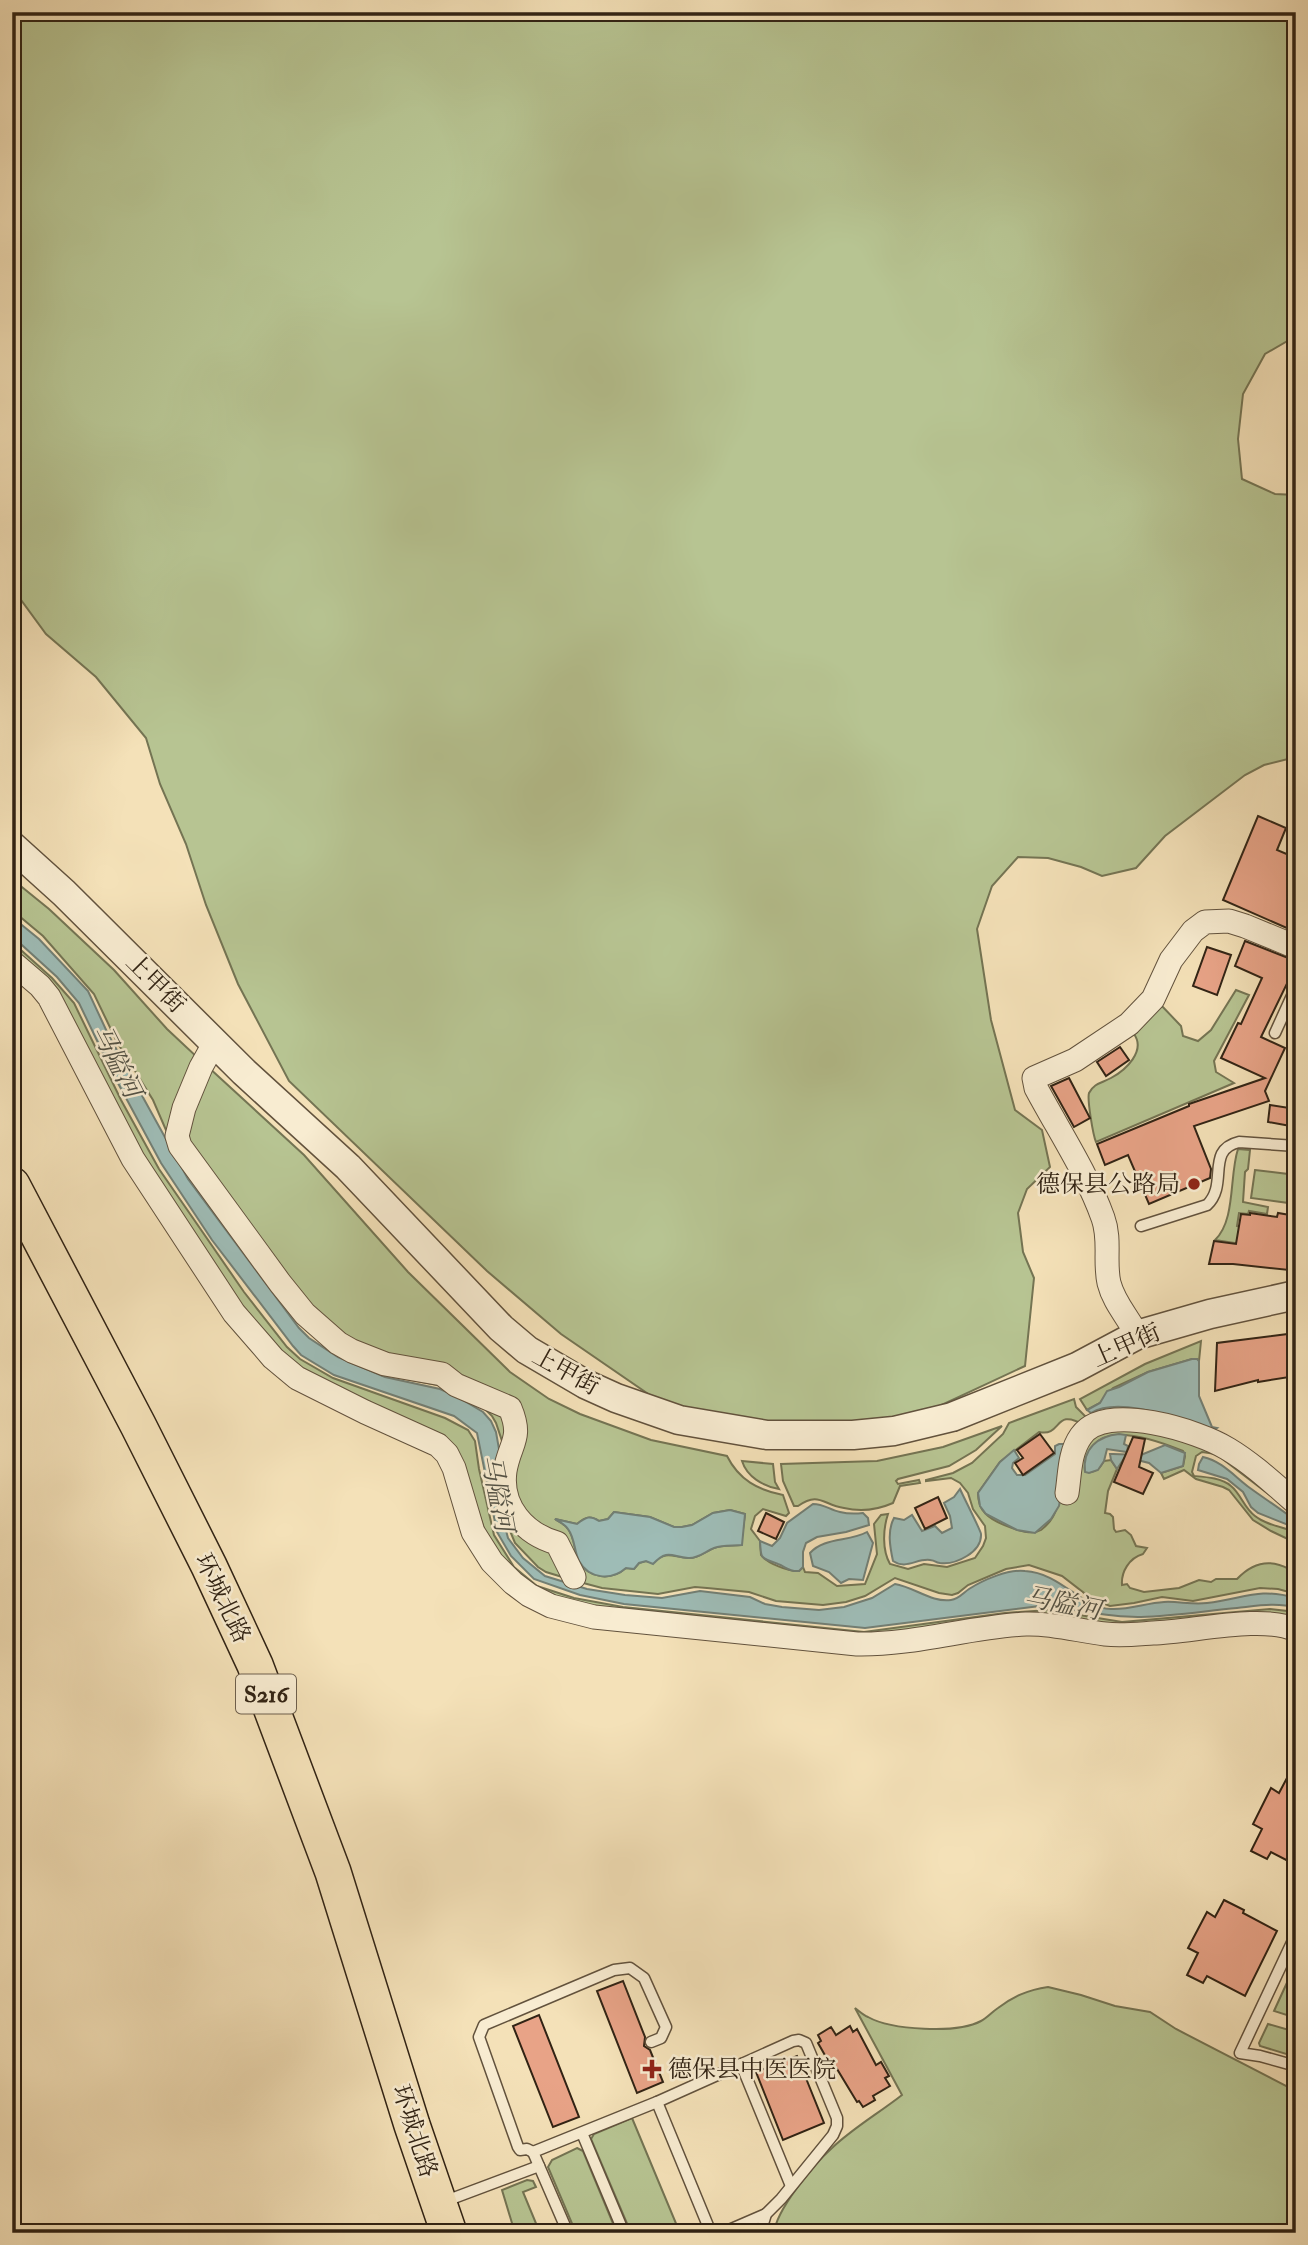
<svg xmlns="http://www.w3.org/2000/svg" width="1308" height="2245" font-family="'IM FELL Double Pica','Noto Serif SC',serif">
  <style>
    .green { fill: #b7c492; stroke: #747453; stroke-width: 2; fill-rule: evenodd }
    .water { fill: #9ebcb6; stroke: #727f75; stroke-width: 2 }
    .building { fill: #e8a387; stroke: #312314; stroke-width: 2 }
    .lines { fill: none; stroke-linecap: round; stroke-linejoin: round }
    .service-casing { stroke: #62523d; stroke-width: 13 }
    .minor-casing { stroke: #62523d; stroke-width: 25 }
    .tertiary-casing { stroke: #62523d; stroke-width: 31 }
    .primary-casing { stroke: #312314; stroke-width: 38 }
    .service { stroke: #f8ecd1; stroke-width: 10 }
    .minor { stroke: #f8ecd1; stroke-width: 23 }
    .tertiary { stroke: #f8ecd1; stroke-width: 28 }
    .primary { stroke: #f4e1b8; stroke-width: 35 }
    .poi-dot { fill: #8f2418; stroke: #f8ecd1; stroke-width: 2.5 }
    .labels { text-anchor: middle; stroke-width: 5; stroke-linejoin: round; paint-order: stroke }
    .shield { fill: #f8ecd1; stroke: #6d5f4d; stroke-width: 2 }
    .shield-label { font-size: 23px; font-weight: bold; fill: #312314 }
    .street-label { font-size: 24px; fill: #312314; stroke: #f8ecd1 }
    .poi-label { font-size: 24px; fill: #312314; stroke: #f8ecd1; text-anchor: end }
    .water-label { font-size: 26px; font-style: italic; fill: #525145; stroke: #f8ecd1 }
  </style>
  <rect width="100%" height="100%" fill="#f4e1b8"/>
  <filter id="stains"><feTurbulence type="fractalNoise" baseFrequency=".00286" numOctaves="4"/><feColorMatrix values="0 0 0 0 .2 0 0 0 0 .09 0 0 0 0 .02 0 0 0 .5 -.17"/></filter>
  <radialGradient id="worn" r=".72"><stop offset=".6" stop-color="#630" stop-opacity="0"/><stop offset="1" stop-color="#630" stop-opacity=".3"/></radialGradient>
  <g class="green">
    <polygon points="12,12 1296,12 1296,336 1265,354 1243,394 1238,439 1242,479 1275,494 1296,495 1296,757 1264,765 1245,775 1165,836 1136,868 1102,876 1081,867 1048,858 1018,857 992,886 977,929 991,1020 1015,1110 1042,1130 1050,1167 1027,1189 1018,1213 1023,1252 1034,1278 1025,1366 918,1416 863,1423 744,1421 660,1402 561,1334 487,1271 289,1081 238,984 206,905 186,844 160,784 146,738 96,677 46,634 21,600 12,592"/>
    <path d="M12,879L49,909L114,970L167,1029L198,1058L200,1063C191,1087 171,1121 177,1145L302,1315L334,1344L351,1354L382,1366L440,1377L453,1386L498,1404L508,1413L514,1433L503,1477L506,1506L524,1530L536,1538L553,1544L561,1556L567,1573L574,1580L576,1578L575,1575L559,1543L544,1537L527,1526L516,1514L510,1503L507,1474L520,1432L513,1409L500,1400L457,1383L440,1370L385,1362L339,1341L307,1313L185,1151C182,1146 180,1141 180,1135C180,1122 198,1078 205,1066H207L304,1155L408,1272L510,1372L549,1399L580,1414L651,1440L727,1456C739,1480 758,1490 783,1495L789,1513L786,1516L763,1509L755,1516L751,1529L760,1541L761,1555C767,1563 789,1572 799,1571L803,1567L805,1572L818,1573L837,1586L865,1584L877,1554L874,1524L881,1515L888,1514C883,1529 882,1550 890,1564L908,1569L924,1564L947,1567L975,1558L983,1546L986,1538L985,1526L973,1509L968,1493L960,1483L951,1478L926,1481V1480L953,1473L972,1463L1003,1434L1009,1423L1074,1399L1076,1407L1086,1417L1084,1425C1053,1407 1063,1437 1039,1432L1000,1462L978,1493C978,1500 980,1508 985,1513C993,1522 1029,1538 1041,1530C1058,1517 1056,1505 1064,1487L1065,1497H1070C1078,1478 1074,1451 1090,1436C1105,1422 1123,1424 1141,1427C1160,1430 1180,1434 1198,1441C1235,1456 1265,1485 1296,1509V1515L1216,1454L1202,1452L1196,1456L1192,1472L1194,1476C1206,1477 1222,1478 1231,1486C1241,1494 1244,1508 1255,1516C1266,1525 1282,1527 1296,1532V1543L1271,1531L1253,1520L1229,1490L1223,1487L1196,1479L1184,1470L1164,1479L1161,1473L1183,1466L1185,1456L1183,1451C1159,1441 1106,1421 1090,1450C1086,1457 1084,1463 1085,1471C1094,1475 1100,1468 1104,1461L1111,1460L1117,1469L1108,1491L1105,1513L1110,1514L1113,1517L1114,1529L1116,1532L1125,1530L1131,1535L1136,1546L1147,1548L1143,1554C1129,1558 1121,1572 1122,1585L1127,1584L1130,1588L1144,1592L1179,1588L1199,1580L1211,1582L1216,1579H1237C1252,1563 1269,1558 1289,1569L1296,1565V1594L1278,1589L1260,1588L1193,1601L1162,1597L1134,1603L1110,1606L1092,1599L1062,1576L1029,1565L1006,1569L968,1585L958,1593L952,1595L939,1593L895,1578L865,1596L846,1602L823,1605L776,1601L749,1592L707,1588L695,1587L658,1594L602,1588L572,1580L546,1572L538,1567L515,1543L503,1514L500,1490L502,1441L496,1423L492,1416L479,1403L443,1386L395,1377L342,1355L306,1330L187,1168L169,1137L153,1100L117,1042L94,994L43,936L12,910ZM730,1510L745,1514L741,1545C732,1546 722,1545 714,1548C705,1551 698,1559 688,1558C672,1557 667,1550 653,1563L646,1561L639,1563L634,1569L626,1568C611,1581 589,1579 579,1561C574,1551 575,1538 568,1529C565,1524 559,1522 555,1519L577,1524C585,1517 590,1515 599,1521L608,1519L614,1512L650,1517L674,1527H682L692,1525L713,1513Z"/>
    <polygon points="12,942 52,978 74,1003 121,1100 159,1169 244,1292 287,1347 300,1359 333,1378 445,1418 468,1430 475,1441 479,1469 494,1535 514,1567 537,1586 574,1598 623,1607 864,1632 1005,1613 1049,1610 1122,1622 1270,1609 1296,1612 1296,1623 882,1636 614,1612 535,1591 491,1549 464,1470 307,1376 259,1332 12,955"/>
    <path d="M1236,990L1249,995L1214,1061L1216,1072L1234,1083L1096,1142C1093,1135 1087,1099 1089,1093C1094,1083 1102,1083 1111,1078C1126,1070 1146,1051 1134,1034L1160,1004L1181,1026L1183,1036L1198,1041L1211,1030Z"/>
    <path d="M1238,1149L1250,1150L1248,1169L1245,1172L1243,1202L1268,1207L1267,1214L1249,1211L1248,1214L1239,1213L1237,1226L1248,1229L1254,1246L1215,1240C1236,1220 1229,1176 1238,1149Z"/>
    <polygon points="1255,1170 1296,1175 1296,1204 1251,1198"/>
    <polygon points="1201,1341 1199,1361 1197,1359 1192,1359 1148,1372 1113,1388 1100,1403 1087,1410 1080,1399 1145,1364"/>
    <path d="M1002,1426L976,1450L949,1466L898,1479L896,1481L898,1484L919,1480L920,1483L900,1486L893,1503C877,1510 861,1512 844,1508C823,1505 819,1491 798,1506H794L783,1481L781,1464L877,1461L943,1447Z"/>
    <path d="M742,1461L773,1464L775,1482L779,1489C763,1486 747,1477 742,1461Z"/>
    <polygon points="1296,1963 1296,2018 1274,2011"/>
    <path d="M1048,1987L1081,1995L1115,2006L1150,2012L1176,2029L1296,2091V2233H774C776,2210 814,2164 832,2148C853,2128 879,2113 902,2095L855,2008C859,2011 863,2015 868,2017C891,2030 957,2034 981,2021C987,2018 992,2012 998,2008C1014,1996 1028,1990 1048,1987Z"/>
    <polygon points="1268,2024 1296,2032 1296,2057 1260,2046 1259,2043"/>
    <polygon points="632,2118 680,2233 631,2233 591,2139 594,2134"/>
    <polygon points="577,2148 583,2151 617,2233 576,2233 548,2167 552,2160"/>
    <polygon points="527,2180 533,2181 536,2187 523,2192 540,2233 515,2233 502,2190"/>
  </g>
  <g class="water">
    <path d="M12,917L39,939L88,991L108,1034L188,1179L299,1328L309,1338L338,1357L385,1377L440,1389L456,1396L483,1412L491,1421L496,1432L499,1449L498,1500L508,1538L523,1558L545,1576L587,1589L625,1595L662,1598L700,1591L750,1597L765,1604L782,1607L819,1610L844,1607L872,1598L895,1584C914,1587 932,1603 951,1600C959,1599 963,1593 969,1589C983,1580 1008,1569 1025,1571C1061,1573 1081,1608 1111,1609C1129,1610 1146,1603 1164,1602C1178,1601 1192,1605 1207,1603C1244,1599 1257,1587 1296,1598V1608C1277,1602 1256,1606 1237,1608C1205,1611 1173,1616 1141,1617C1106,1618 1074,1608 1040,1606L865,1628L624,1604L580,1595L534,1579L511,1556L497,1532L477,1433L454,1416L334,1375L301,1355L293,1346L212,1240L161,1163L112,1072L79,1003L57,977L12,936Z"/>
    <path d="M1192,1359H1197L1199,1361V1396L1212,1427L1217,1428L1214,1430C1182,1421 1121,1395 1091,1413L1087,1410L1100,1403L1107,1391L1119,1387L1148,1372Z"/>
    <path d="M1119,1434L1126,1435L1124,1444L1128,1446L1127,1452L1107,1449L1104,1461L1098,1470L1089,1473L1085,1472C1082,1449 1098,1436 1119,1434Z"/>
    <polygon points="1059,1444 1071,1444 1059,1506 1051,1519 1035,1533 1017,1530 986,1514 980,1506 978,1493 1000,1462 1014,1450 1019,1458 1013,1463 1012,1468 1017,1475 1025,1475 1055,1454 1055,1446"/>
    <polygon points="1165,1445 1185,1453 1183,1466 1161,1473 1149,1463 1125,1457 1117,1469 1111,1460 1110,1454 1113,1454 1141,1455"/>
    <path d="M1203,1457C1222,1461 1235,1477 1250,1488C1265,1499 1281,1509 1296,1521V1528L1258,1513L1251,1507L1243,1492L1227,1479L1198,1470L1199,1464Z"/>
    <path d="M960,1489C963,1496 981,1531 981,1534C982,1552 956,1565 940,1563C934,1562 937,1561 930,1560C917,1558 906,1570 893,1561C890,1547 887,1531 894,1518L904,1520L912,1515L922,1531L935,1526L942,1533L952,1528L950,1516L944,1503L954,1497Z"/>
    <path d="M813,1504C824,1504 830,1510 840,1512C848,1514 855,1514 863,1513L868,1518L869,1525L846,1532L817,1537L806,1543L803,1552V1567L799,1571C789,1572 786,1567 778,1564C761,1557 761,1561 760,1541L772,1546L780,1538L787,1523Z"/>
    <path d="M730,1510L745,1514L742,1545C733,1546 723,1545 714,1548C706,1551 698,1559 688,1558C672,1557 668,1548 653,1564L646,1561L639,1563L634,1569L626,1568C611,1581 589,1579 579,1561C574,1551 575,1538 568,1529C565,1524 559,1522 555,1519L577,1524C586,1517 590,1515 599,1521L608,1519L614,1512L650,1517L674,1527H682L692,1525L713,1513Z"/>
    <path d="M867,1532L873,1543L863,1580L849,1579L841,1583L829,1572L813,1566L810,1553C824,1537 849,1542 867,1532Z"/>
  </g>
  <g class="building">
    <polygon points="1258,816 1286,828 1277,850 1296,858 1296,932 1223,900"/>
    <polygon points="1245,941 1296,961 1296,965 1261,1037 1285,1048 1265,1091 1269,1101 1194,1126 1211,1169 1210,1178 1149,1204 1128,1155 1105,1165 1097,1144 1189,1106 1189,1104 1265,1078 1221,1058 1238,1023 1241,1024 1262,978 1235,966"/>
    <polygon points="1207,947 1231,955 1217,995 1193,986"/>
    <polygon points="1120,1047 1129,1060 1106,1076 1097,1062"/>
    <polygon points="1069,1078 1090,1118 1074,1127 1051,1086"/>
    <polygon points="1270,1105 1296,1109 1296,1127 1268,1122"/>
    <polygon points="1250,1213 1277,1217 1278,1213 1296,1216 1296,1264 1290,1264 1289,1270 1233,1264 1209,1264 1214,1241 1236,1244 1241,1214 1250,1215"/>
    <polygon points="1296,1333 1296,1376 1258,1382 1258,1380 1215,1391 1217,1343"/>
    <polygon points="1040,1434 1054,1453 1023,1475 1015,1463 1023,1458 1017,1450"/>
    <polygon points="1133,1437 1145,1439 1139,1467 1153,1473 1143,1494 1114,1482"/>
    <polygon points="938,1497 947,1518 925,1529 915,1508"/>
    <polygon points="766,1513 784,1522 776,1539 758,1531"/>
    <polygon points="1296,1761 1296,1865 1271,1852 1267,1859 1251,1851 1262,1829 1253,1824 1271,1788 1279,1793"/>
    <polygon points="1224,1900 1244,1910 1243,1913 1277,1931 1245,1996 1207,1976 1203,1983 1187,1975 1198,1953 1188,1948 1207,1912 1215,1917"/>
    <polygon points="623,1981 645,2037 644,2046 650,2050 663,2082 637,2093 597,1991"/>
    <polygon points="539,2015 579,2117 553,2127 513,2026"/>
    <polygon points="850,2026 853,2032 857,2029 876,2065 881,2062 889,2076 885,2078 890,2086 873,2096 875,2100 863,2107 859,2101 857,2102 837,2069 834,2071 818,2043 821,2041 818,2035 831,2027 836,2035"/>
    <polygon points="797,2056 824,2123 783,2140 756,2072"/>
  </g>
  <g class="lines">
    <g class="service-casing">
      <g id="service">
        <polyline points="1275,1033 1296,987"/>
        <path d="M1141,1226L1207,1205C1229,1184 1205,1150 1239,1142L1296,1146"/>
        <polyline points="1296,1934 1240,2053 1260,2056 1296,2066"/>
        <polyline points="741,2064 791,2186"/>
        <polyline points="657,2102 711,2233"/>
        <polyline points="582,2133 624,2233"/>
        <polyline points="533,2152 527,2149 520,2150 518,2147 479,2037 484,2025 614,1970 630,1968 644,1978 666,2027 661,2038 651,2042"/>
        <polyline points="443,2202 539,2166"/>
        <polyline points="568,2233 533,2152 657,2102 793,2041 799,2040 806,2043 837,2118 837,2126 833,2135 781,2199 766,2214 762,2227 764,2233"/>
        <polyline points="722,2233 766,2214"/>
      </g>
    </g>
    <g class="minor-casing">
      <g id="minor">
        <path d="M12,962L40,986L49,997L133,1159L234,1313L261,1344L273,1358L297,1378L365,1412L438,1445L447,1454L454,1468L473,1532L492,1562L513,1583L529,1595L551,1606L594,1617L857,1644C914,1645 969,1627 1026,1624C1053,1623 1079,1631 1105,1634C1121,1636 1138,1634 1153,1633C1192,1632 1262,1614 1296,1630"/>
        <path d="M215,1042L201,1067L184,1108L177,1136L180,1146L280,1283L305,1314L338,1343L352,1351L385,1364L442,1374L456,1385L510,1408C523,1439 510,1442 505,1471C500,1507 525,1534 557,1543L574,1577"/>
        <path d="M1137,1335C1128,1317 1114,1303 1109,1283C1104,1261 1111,1240 1103,1218C1087,1173 1059,1131 1036,1088L1034,1078L1075,1060L1129,1024L1153,999L1171,960L1193,931L1205,922L1229,921L1245,926L1296,947"/>
        <path d="M1067,1493C1070,1474 1069,1453 1081,1436C1105,1401 1199,1431 1228,1449C1253,1464 1274,1484 1296,1503"/>
      </g>
    </g>
    <g class="tertiary-casing">
      <polyline id="tertiary" points="12,846 64,893 244,1072 348,1167 501,1328 527,1350 585,1384 616,1398 679,1420 767,1435 853,1435 894,1431 952,1417 1077,1367 1137,1335 1210,1314 1296,1295"/>
    </g>
    <g class="primary-casing">
      <polyline id="primary" points="12,1185 138,1425 209,1566 255,1665 333,1872 412,2125 449,2233"/>
    </g>
    <use href="#service" class="service"/>
    <use href="#minor" class="minor"/>
    <use href="#tertiary" class="tertiary"/>
    <use href="#primary" class="primary"/>
  </g>
  <g class="poi-dot">
    <circle cx="1194" cy="1184" r="7"/>
    <path d="M648.5 2058.5h7v7h7v7h-7v7h-7v-7h-7v-7h7z"/>
  </g>
  <g class="labels">
    <rect class="shield" x="236" y="1674.5" width="60" height="39" rx="5"/>
    <g class="shield-label">
      <text x="266" y="1702">S216</text>
    </g>
    <g class="street-label">
      <text transform="translate(156 983) rotate(45)" y="8">上甲街</text>
      <text transform="translate(1126 1345) rotate(-24)" y="8">上甲街</text>
      <text transform="translate(566 1371) rotate(29)" y="8">上甲街</text>
      <text transform="translate(223 1598) rotate(64)" y="8">环城北路</text>
      <text transform="translate(415 2131) rotate(72)" y="8">环城北路</text>
    </g>
    <g class="poi-label">
      <text x="1180" y="1192">德保县公路局</text>
      <text x="668" y="2077" text-anchor="start">德保县中医医院</text>
    </g>
    <g class="water-label">
      <text transform="translate(117 1061) rotate(63)" y="9">马隘河</text>
      <text transform="translate(498 1493) rotate(79)" y="9">马隘河</text>
      <text transform="translate(1063 1603) rotate(11)" y="9">马隘河</text>
    </g>
  </g>
  <rect width="1308" height="2245" fill="none" stroke="#f4e1b8" stroke-width="42"/>
  <rect x="14" y="14" width="1280" height="2217" fill="none" stroke="#312314" stroke-width="3.5"/>
  <rect x="21" y="21" width="1266" height="2203" fill="none" stroke="#312314" stroke-width="2"/>
  <rect width="100%" height="100%" filter="url(#stains)"/>
  <rect width="100%" height="100%" fill="url(#worn)"/>
</svg>
